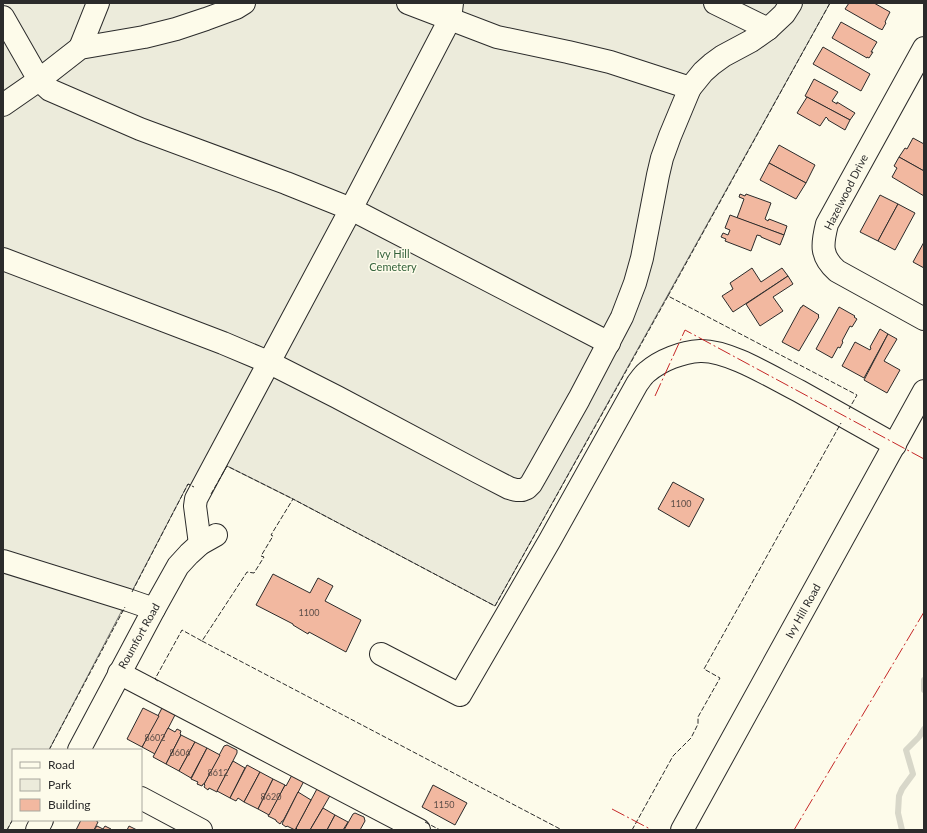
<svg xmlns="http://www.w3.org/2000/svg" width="927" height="833" font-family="Lato,sans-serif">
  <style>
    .green { fill: #ecebdb; stroke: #74746e }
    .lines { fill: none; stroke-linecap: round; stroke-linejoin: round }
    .stream { stroke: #d8d7c9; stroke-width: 6 }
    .building { fill: #f2b8a0; stroke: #2b2b2b }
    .minor-casing { stroke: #2b2b2b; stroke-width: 24 }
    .minor { stroke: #fdfbea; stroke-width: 22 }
    .fence { stroke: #2b2b2b; stroke-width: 1; stroke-dasharray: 5 2; stroke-linecap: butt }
    .power { stroke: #c62828; stroke-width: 1; stroke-dasharray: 14 3 2 3; stroke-linecap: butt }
    .labels { text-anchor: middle; stroke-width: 3; stroke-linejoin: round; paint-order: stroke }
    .number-label { font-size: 9px; fill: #5d4e48 }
    .street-label { font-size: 11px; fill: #2b2b2b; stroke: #fdfbea }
    .park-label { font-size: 11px; fill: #34623c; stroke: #fdfbea }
  </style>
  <rect width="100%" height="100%" fill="#fdfbea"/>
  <polygon class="green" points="3,3 830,3 495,606 293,499 227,466 210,495 188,484 49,750 13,750 13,819 7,830 3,830"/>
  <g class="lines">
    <g class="stream">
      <polyline points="924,680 924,690"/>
      <polyline points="902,830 898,813 899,796 902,789 913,774 906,750 919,737 924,729"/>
    </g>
  </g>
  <g class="building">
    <polygon points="849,3 874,3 890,12 885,22 886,23 882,30 881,29 880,29 845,9"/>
    <polygon points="841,22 877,42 871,52 873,52 869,58 867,57 867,58 832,38"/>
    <polygon points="823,47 870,74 861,91 813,64"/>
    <polygon points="814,79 838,92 832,101 837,104 837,102 855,113 850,120 805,96"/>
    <polygon points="807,97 850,120 845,130 828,120 828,119 826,117 820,126 797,113"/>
    <polygon points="913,138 924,144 924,171 899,157 905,148 907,149"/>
    <polygon points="779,145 815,165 806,183 769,163"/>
    <polygon points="899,157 924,171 924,196 892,177 897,168 894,166"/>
    <polygon points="769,163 806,183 796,199 760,180"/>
    <polygon points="740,194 745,196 746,194 771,203 765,219 768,221 769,219 787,226 784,235 737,218 744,199 739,197"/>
    <polygon points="880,195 898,204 878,241 860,232"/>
    <polygon points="898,204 915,213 895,250 878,241"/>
    <polygon points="730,215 784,235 780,245 761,237 761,236 757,235 751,251 725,241 726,239 721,237 723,233 728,235 730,230 725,228"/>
    <polygon points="924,242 924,268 913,262"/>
    <polygon points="752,268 761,282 782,268 788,276 733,312 722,296 733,289 730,283"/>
    <polygon points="788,276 793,284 773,297 783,311 760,326 746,304"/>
    <polygon points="803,305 819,315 818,316 819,317 799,351 782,342 801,307 802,307"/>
    <polygon points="839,307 855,316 854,317 857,319 852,327 850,326 842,341 843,342 840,348 838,347 832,358 816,349"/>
    <polygon points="880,329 888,334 864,378 842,366 855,342 870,350 871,348 870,347"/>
    <polygon points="888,334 897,339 884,361 900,370 887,393 864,380"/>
    <polygon points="673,482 704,499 689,527 658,509"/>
    <polygon points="273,574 310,593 318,578 333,586 325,601 361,620 346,652 309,632 308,634 293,625 293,624 256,605"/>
    <polygon points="163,706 176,713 155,754 142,747"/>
    <polygon points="143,708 159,716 142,747 127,739"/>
    <polygon points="168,728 175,732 177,729 181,731 180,734 181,735 166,764 153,757"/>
    <polygon points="181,735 195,742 179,771 166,764"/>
    <polygon points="195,742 207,748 191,778 179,771"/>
    <polygon points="227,745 237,750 237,753 217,792 209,788 208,790 204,787 205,785 204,784 224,746"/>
    <polygon points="207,748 220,755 204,784 203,784 202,786 197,784 198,782 191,779"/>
    <polygon points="233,761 245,768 230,798 217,791"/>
    <polygon points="247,765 260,772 244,802 238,798 236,801 230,798"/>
    <polygon points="260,772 273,779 258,809 244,802"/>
    <polygon points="292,775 304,781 283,821 282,821 280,824 276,821 276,820 268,816 285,785 286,786"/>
    <polygon points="273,779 285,785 269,815 258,809"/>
    <polygon points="433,785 467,803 455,825 422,807"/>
    <polygon points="318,787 331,794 310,830 298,830 296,828"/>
    <polygon points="298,792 311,800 295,830 287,826 286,827 282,824"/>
    <polygon points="323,808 335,815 327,830 310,830"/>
    <polygon points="355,813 364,817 365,821 360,830 344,830 353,814"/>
    <polygon points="335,815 348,822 343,830 327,830"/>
    <polygon points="81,820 95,820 98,822 94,830 76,830"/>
    <polygon points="97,826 103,829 105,826 111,829 111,830 94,830"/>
    <polygon points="129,826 137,830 127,830"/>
  </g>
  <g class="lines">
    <g class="minor-casing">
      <g id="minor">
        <polyline points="408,3 497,37 568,52 610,62 690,88"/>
        <polyline points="715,3 768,29"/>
        <polyline points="3,17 39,80 50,90 140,129 286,183 351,209 609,343"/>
        <polyline points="80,48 98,3"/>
        <path d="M924,48L827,224C822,244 820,256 837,271L924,319"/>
        <polyline points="3,105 39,80 80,48 144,37 176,29 206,19 236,8 244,3"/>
        <polyline points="3,259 223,343 268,362 337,397 478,472 509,488 516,490 522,490 527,488 531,484 539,470 579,399 622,317 635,283 642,258 658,175 662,158 670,136 690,88 703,72 712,64 723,56 751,41 768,29 784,14 791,3"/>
        <polyline points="200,544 195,506 196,499 351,209 450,19 452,3"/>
        <polyline points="3,561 128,600 154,609"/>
        <path d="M381,654L460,695L550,540L637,384C640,380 643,375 647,372C661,360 682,352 700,351C729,350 773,378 799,391C831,409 863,427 895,445"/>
        <polyline points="119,673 419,830"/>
        <polyline points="79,750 154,609 178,566 189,554 200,544 216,535"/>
        <polyline points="141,798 201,830"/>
        <polyline points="37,830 42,820"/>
        <polyline points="682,830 924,391"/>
      </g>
    </g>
    <use href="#minor" class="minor"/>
    <g class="fence">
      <polyline points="668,296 830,3"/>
      <polyline points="211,494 227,466 293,499"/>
      <polyline points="132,592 188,484 194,487"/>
      <polyline points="202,641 562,830"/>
      <polyline points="158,681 155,679 182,630 202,641 247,572 254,573 264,557 261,556 273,536 271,535 293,499 495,606 668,296 857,395 849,409"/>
      <polyline points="49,750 125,607"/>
      <polyline points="425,822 440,830"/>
      <polyline points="7,830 13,819"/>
      <polyline points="632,830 673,756 691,738 698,724 698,717 720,678 704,669 841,423"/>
    </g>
    <g class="power">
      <polyline points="655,396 685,330 924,459"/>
      <polyline points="612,809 652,830"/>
      <polyline points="794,830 924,612"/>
    </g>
  </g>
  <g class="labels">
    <g class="number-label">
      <text x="681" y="507">1100</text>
      <text x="309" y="616">1100</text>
      <text x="155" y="741">8602</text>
      <text x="180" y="756">8606</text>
      <text x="218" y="776">8612</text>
      <text x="271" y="800">8620</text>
      <text x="444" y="808">1150</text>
    </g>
    <g class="street-label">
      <text transform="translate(846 192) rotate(-63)" y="4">Hazelwood Drive</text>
      <text transform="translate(803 611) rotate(-61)" y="4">Ivy Hill Road</text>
      <text transform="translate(139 636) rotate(-61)" y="4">Roumfort Road</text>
    </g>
    <g class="park-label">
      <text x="393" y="258">Ivy Hill<tspan x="393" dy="13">Cemetery</tspan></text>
    </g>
  </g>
  <rect width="927" height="833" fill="none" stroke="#2b2b2b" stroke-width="8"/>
  <rect x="12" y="749" width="130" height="72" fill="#fdfbea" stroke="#a9a89e"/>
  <rect x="20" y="762" width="20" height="6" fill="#fdfbea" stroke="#a9a89e"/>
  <text x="48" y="769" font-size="12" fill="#2b2b2b">Road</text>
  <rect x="20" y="779" width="20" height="12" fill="#ecebdb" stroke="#a9a89e"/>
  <text x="48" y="789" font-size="12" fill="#2b2b2b">Park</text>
  <rect x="20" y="799" width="20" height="12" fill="#f2b8a0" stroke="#a9a89e"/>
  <text x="48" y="809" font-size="12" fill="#2b2b2b">Building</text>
</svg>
